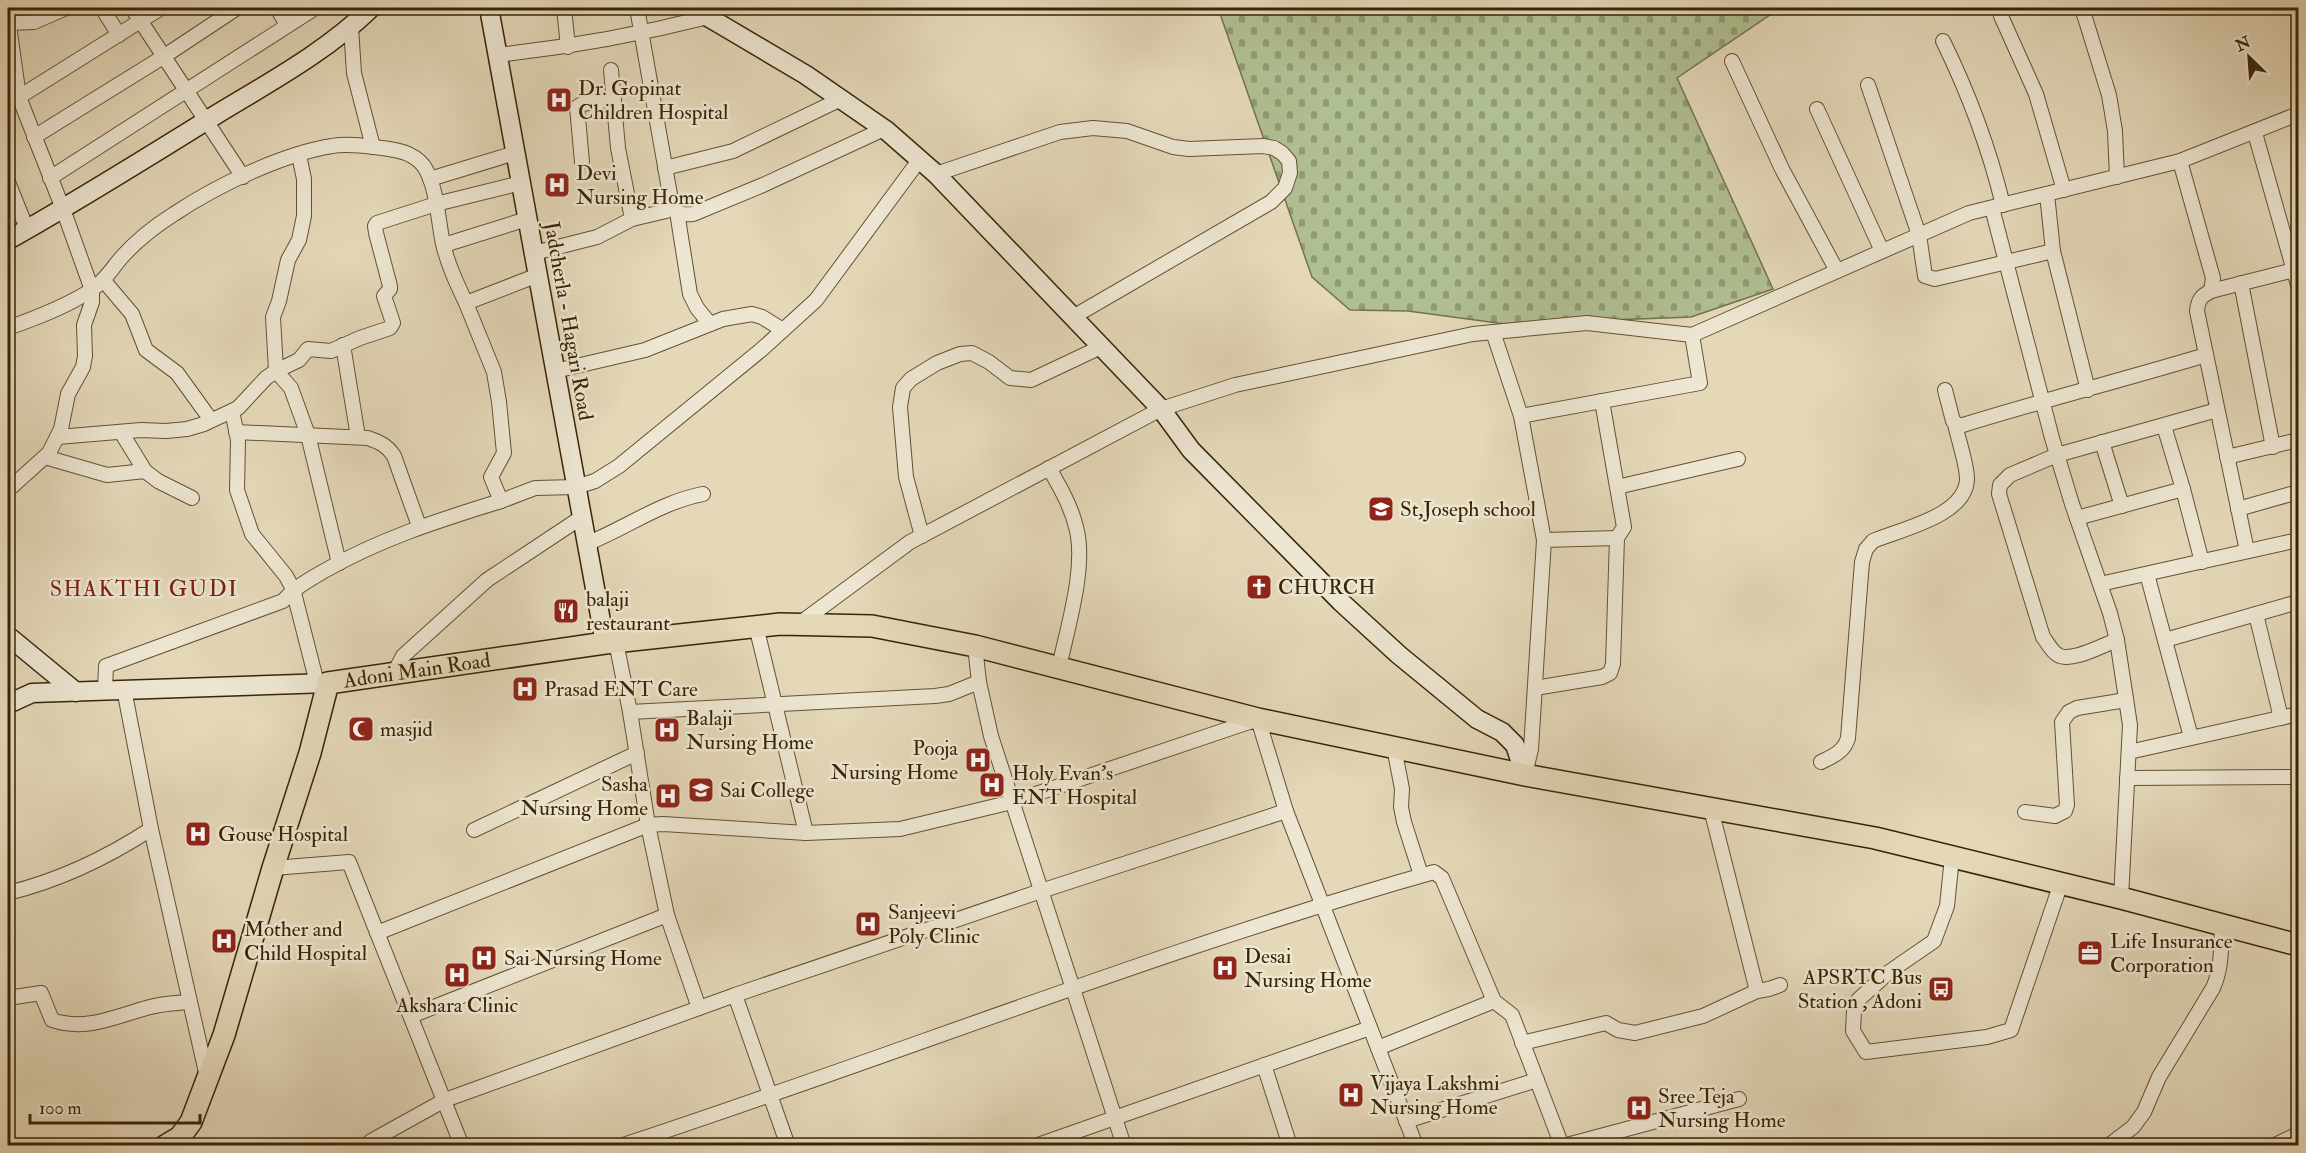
<svg xmlns="http://www.w3.org/2000/svg" width="2306" height="1153" font-family="'IM FELL Double Pica',serif">
  <style>
    .cemetery { fill: url(#cemetery-stones); stroke: #74724b; stroke-width: 1.5 }
    .lines { fill: none; stroke-linecap: round; stroke-linejoin: round }
    .street-casing { stroke: #645131; stroke-width: 16 }
    .secondary-casing { stroke: #392404; stroke-width: 21 }
    .primary-casing { stroke: #392404; stroke-width: 24 }
    .street { stroke: #ede6d2; stroke-width: 14 }
    .secondary { stroke: #ede6d2; stroke-width: 18 }
    .primary { stroke: #e4d8b9; stroke-width: 21 }
    .labels { text-anchor: middle; stroke-width: 5; stroke-linejoin: round; paint-order: stroke }
    .poi-label { font-size: 21px; fill: #392404; stroke: #ede6d2; text-anchor: start }
    .street-label { font-size: 21px; fill: #392404; stroke: #ede6d2 }
    .neighbourhood-label { font-size: 22px; letter-spacing: 1.5px; fill: #7a1f14; stroke: #ede6d2 }
  </style>
  <defs>
    <pattern id="cemetery-stones" width="16" height="16" patternUnits="userSpaceOnUse" patternTransform="scale(1.5)"><rect width="16" height="16" fill="#b0bf92"/><path d="M2 7V4a2 2 0 0 1 4 0v3zM10 15v-3a2 2 0 0 1 4 0v3z" fill="#909b75"/></pattern>
  </defs>
  <rect width="100%" height="100%" fill="#e4d8b9"/>
  <filter id="stains"><feTurbulence type="fractalNoise" baseFrequency=".00333" numOctaves="4"/><feColorMatrix values="0 0 0 0 .2 0 0 0 0 .09 0 0 0 0 .02 0 0 0 .5 -.17"/></filter>
  <radialGradient id="worn" r=".72"><stop offset=".6" stop-color="#630" stop-opacity="0"/><stop offset="1" stop-color="#630" stop-opacity=".3"/></radialGradient>
  <polygon class="cemetery" points="1218,8 1780,8 1677,78 1773,289 1691,317 1505,324 1408,311 1350,310 1312,277"/>
  <g class="lines">
    <g class="street-casing">
      <g id="street">
        <polyline points="102,8 119,35"/>
        <polyline points="132,8 243,177"/>
        <polyline points="277,8 287,25"/>
        <polyline points="564,8 568,47"/>
        <polyline points="2082,8 2109,95 2115,131 2117,177"/>
        <polyline points="2001,16 2036,94 2064,190"/>
        <polyline points="8,18 19,97 63,209 92,290 92,302 84,325 85,356 83,367 68,394 61,429 49,453 8,490"/>
        <polyline points="9,23 34,22 66,8"/>
        <polyline points="351,27 354,73 373,147"/>
        <path d="M1943,41C1969,94 1989,148 2003,205"/>
        <path d="M497,55C570,47 637,35 708,17"/>
        <polyline points="1732,61 1782,169 1837,271"/>
        <polyline points="611,70 618,148 632,219"/>
        <polyline points="1868,85 1919,235 1925,276 1935,279 2053,251"/>
        <polyline points="8,101 19,97 161,8"/>
        <polyline points="1817,109 1882,251"/>
        <polyline points="2255,133 2298,285"/>
        <polyline points="34,137 163,57 237,8"/>
        <polyline points="299,155 304,179 304,216 299,240 288,260 279,301 273,317 276,371 291,388 308,435 339,563"/>
        <polyline points="2180,161 2213,278 2211,291"/>
        <polyline points="582,162 577,107 582,104 614,99"/>
        <polyline points="665,168 733,151 841,99"/>
        <polyline points="936,174 1060,132 1093,128 1127,131 1173,147 1189,149 1263,146 1274,148 1282,153 1289,161 1290,173 1285,188 1271,202 1073,317"/>
        <polyline points="50,178 315,8"/>
        <polyline points="430,179 515,153"/>
        <polyline points="8,182 27,229"/>
        <polyline points="2047,194 2053,251 2088,390"/>
        <path d="M672,206C678,214 683,215 693,214L763,185L884,129"/>
        <polyline points="1992,208 2052,438 2072,504 2110,613 2117,640 2130,725 2121,898"/>
        <polyline points="677,212 690,294 697,308 710,324"/>
        <polyline points="444,245 527,219"/>
        <polyline points="534,253 597,237 632,219 666,211 672,206 637,8"/>
        <polyline points="104,281 132,314 146,350 177,373 211,420"/>
        <polyline points="2241,283 2273,447"/>
        <polyline points="466,303 494,372 499,402 504,453 491,477 501,501 535,488 576,487 595,481 619,466 761,350 816,300 920,159"/>
        <path d="M8,328C36,318 65,307 90,291C104,282 111,270 121,258C136,241 155,226 174,214C216,186 282,154 332,146C348,143 366,146 382,148C397,150 412,152 423,165C437,184 438,221 443,244C448,265 457,284 466,303L538,275"/>
        <polyline points="1493,332 1521,416 1700,383 1692,335"/>
        <polyline points="343,345 358,437"/>
        <polyline points="555,371 645,350 723,319 752,314 762,317 783,330"/>
        <path d="M1945,390L1953,421L1958,425H1963C2044,400 2126,379 2206,355"/>
        <polyline points="232,411 238,440 237,490 252,534 286,576 293,589 317,683"/>
        <polyline points="1521,416 1544,540"/>
        <polyline points="2164,426 2183,489"/>
        <polyline points="121,432 145,471 158,481 192,498"/>
        <path d="M236,432L368,438C379,442 387,445 394,456L419,526"/>
        <polyline points="58,437 141,430 166,431 187,429 204,424 238,408 266,378 276,371 299,360 308,349 331,351 360,338 390,328 393,323 384,296 390,289 390,286 376,233 375,226 377,223 436,204 521,183"/>
        <polyline points="2102,442 2122,506"/>
        <polyline points="45,457 107,475 145,471"/>
        <polyline points="2227,457 2298,440"/>
        <path d="M1049,468C1060,487 1071,506 1076,527C1087,567 1067,628 1059,668"/>
        <polyline points="1617,487 1738,459"/>
        <polyline points="2238,509 2298,492"/>
        <polyline points="2077,518 2183,489 2202,562"/>
        <polyline points="922,536 906,477 900,407 903,388 911,379 937,363 960,354 972,353 989,362 1010,378 1031,380 1101,347"/>
        <path d="M586,544C626,528 661,502 703,494"/>
        <path d="M2247,551L2197,311C2198,300 2201,296 2211,291L2298,269"/>
        <polyline points="2147,574 2191,737"/>
        <polyline points="2100,584 2298,540"/>
        <polyline points="2256,614 2281,718"/>
        <polyline points="799,624 910,542 1161,409 1235,385 1473,334 1587,323 1692,335 1969,213 2180,161 2298,114"/>
        <polyline points="756,626 806,833"/>
        <path d="M2117,640C2103,645 2071,663 2058,655C2051,651 2048,643 2043,637L1999,494L2000,485L2010,475L2057,455L2217,410"/>
        <polyline points="2165,640 2298,602"/>
        <polyline points="616,642 630,712 648,825 663,824 806,833 900,829 1012,802 1258,719 1286,811 1416,1146"/>
        <polyline points="975,646 979,682 991,736 1124,1146"/>
        <polyline points="394,673 403,656 487,580 582,517"/>
        <polyline points="1535,688 1602,677 1610,673 1613,664 1617,538"/>
        <polyline points="124,689 151,829 207,1077"/>
        <path d="M105,690L106,666L283,601C295,587 309,580 324,571C380,539 439,520 501,501"/>
        <polyline points="630,712 935,696 949,694 979,682"/>
        <polyline points="1394,747 1402,789 1401,807 1404,822 1421,875"/>
        <polyline points="2129,752 2298,714"/>
        <path d="M1821,762C1833,756 1844,752 1848,738L1862,562L1866,549L1873,541C1901,529 1966,516 1967,479C1967,464 1958,439 1955,424"/>
        <polyline points="1525,775 1531,749 1544,540 1617,538 1624,527 1602,401"/>
        <polyline points="2127,778 2298,777"/>
        <polyline points="2025,812 2055,816 2065,811 2067,805 2062,722 2069,712 2077,708 2126,700"/>
        <polyline points="474,830 637,753"/>
        <polyline points="1952,857 1947,906 1934,941 1889,972 1858,1000 1854,1011 1853,1031 1866,1052 1987,1037 2011,1030 2061,883"/>
        <polyline points="273,868 349,862 462,1146"/>
        <path d="M8,893C57,881 108,857 151,829"/>
        <polyline points="377,933 648,825 667,915 699,1008"/>
        <polyline points="1757,991 1769,989 1780,985"/>
        <path d="M8,998L41,993L52,1020C84,1031 112,1018 143,1009C158,1004 174,1003 190,1002"/>
        <polyline points="411,1016 667,915"/>
        <polyline points="1522,1043 1606,1023 1618,1030 1635,1033 1703,1016 1757,991 1711,809"/>
        <polyline points="1378,1048 1494,1001"/>
        <polyline points="1264,1065 1290,1146"/>
        <polyline points="1406,1121 1537,1080"/>
        <polyline points="367,1146 371,1141 445,1100 735,995"/>
        <path d="M620,1146C892,1057 1158,950 1434,872L1442,878L1494,1001L1512,1015L1562,1146"/>
        <polyline points="788,1146 735,995 1041,891 1286,811"/>
        <polyline points="1035,1146 1370,1028"/>
        <polyline points="1563,1146 1739,1099"/>
        <path d="M2108,1146L2133,1127L2144,1112L2159,1077L2213,988C2222,968 2221,947 2222,926"/>
        <polyline points="2273,1146 2298,1134"/>
      </g>
    </g>
    <g class="secondary-casing">
      <g id="secondary">
        <polyline points="489,8 605,643"/>
        <polyline points="689,8 708,17 806,75 887,131 936,174 1161,409 1191,450 1341,602 1399,655 1477,719 1502,732 1515,745 1525,775"/>
        <path d="M8,240C78,201 146,158 214,116C268,83 326,52 371,8"/>
        <polyline points="8,636 76,692"/>
        <polyline points="8,704 32,693 328,683"/>
      </g>
    </g>
    <g class="primary-casing">
      <g id="primary">
        <path id="s1" d="M165,1146L180,1137L191,1122L224,1035L273,868L310,753L328,683L605,643L780,624L872,626L975,646L1258,719L1525,775L1875,838L2121,898L2298,945"/>
      </g>
    </g>
    <use href="#street" class="street"/>
    <use href="#secondary" class="secondary"/>
    <use href="#primary" class="primary"/>
  </g>
  <defs>
    <g id="hospital-square" transform="scale(1.35)"><rect x="-9" y="-9" width="18" height="18" rx="4" fill="#8f2418" stroke="#ede6d2"/><path d="M-5-5h3v3.5h4V-5h3V5h-3V1.5h-4V5h-3Z" fill="#fff"/></g>
    <g id="school-square" transform="scale(1.35)"><rect x="-9" y="-9" width="18" height="18" rx="4" fill="#8f2418" stroke="#ede6d2"/><path d="M0-5L7-2L0 1L-7-2ZM-4 1L0 2.5L4 1V4Q0 6-4 4Z" fill="#fff"/></g>
    <g id="church-square" transform="scale(1.35)"><rect x="-9" y="-9" width="18" height="18" rx="4" fill="#8f2418" stroke="#ede6d2"/><path d="M-1.2-6h2.4v3.5h3.3v2.4h-3.3V6h-2.4V-.1h-3.3v-2.4h3.3Z" fill="#fff"/></g>
    <g id="restaurant-square" transform="scale(1.35)"><rect x="-9" y="-9" width="18" height="18" rx="4" fill="#8f2418" stroke="#ede6d2"/><path d="M-5-6h1v4h1v-4h1v4h1v-4h1v5L-1.5 .5V6h-2V.5L-5-1ZM5-6V6H3V1.5H1.5Q1.5-4 5-6Z" fill="#fff"/></g>
    <g id="mosque-square" transform="scale(1.35)"><rect x="-9" y="-9" width="18" height="18" rx="4" fill="#8f2418" stroke="#ede6d2"/><path d="M3.5-4.9A6 6 0 1 0 3.5 4.9A5 5 0 1 1 3.5-4.9Z" fill="#fff"/></g>
    <g id="university-square" transform="scale(1.35)"><rect x="-9" y="-9" width="18" height="18" rx="4" fill="#8f2418" stroke="#ede6d2"/><path d="M0-5L7-2L0 1L-7-2ZM-4 1L0 2.5L4 1V4Q0 6-4 4Z" fill="#fff"/></g>
    <g id="office-square" transform="scale(1.35)"><rect x="-9" y="-9" width="18" height="18" rx="4" fill="#8f2418" stroke="#ede6d2"/><path d="M-6-3h4V-5.5h4V-3h4V5H-6ZM-1-4.5V-3h2v-1.5ZM-6 0V1H6V0Z" fill="#fff"/></g>
    <g id="bus-square" transform="scale(1.35)"><rect x="-9" y="-9" width="18" height="18" rx="4" fill="#8f2418" stroke="#ede6d2"/><path d="M-5-6H5V4H4V6H2V4H-2V6H-4V4H-5ZM-3.5-4V0h7V-4ZM-3.5 1.2v1.5H-2V1.2ZM2 1.2v1.5H3.5V1.2Z" fill="#fff"/></g>
  </defs>
  <g fill-rule="evenodd">
    <use href="#hospital-square" x="559" y="100"/>
    <use href="#hospital-square" x="557" y="185"/>
    <use href="#school-square" x="1381" y="509"/>
    <use href="#church-square" x="1259" y="587"/>
    <use href="#restaurant-square" x="566" y="611"/>
    <use href="#hospital-square" x="525" y="689"/>
    <use href="#mosque-square" x="361" y="729"/>
    <use href="#hospital-square" x="667" y="730"/>
    <use href="#hospital-square" x="978" y="760"/>
    <use href="#hospital-square" x="992" y="785"/>
    <use href="#university-square" x="701" y="790"/>
    <use href="#hospital-square" x="668" y="796"/>
    <use href="#hospital-square" x="198" y="834"/>
    <use href="#hospital-square" x="868" y="924"/>
    <use href="#hospital-square" x="224" y="941"/>
    <use href="#office-square" x="2090" y="953"/>
    <use href="#hospital-square" x="484" y="958"/>
    <use href="#hospital-square" x="1225" y="968"/>
    <use href="#hospital-square" x="457" y="975"/>
    <use href="#bus-square" x="1941" y="989"/>
    <use href="#hospital-square" x="1351" y="1095"/>
    <use href="#hospital-square" x="1639" y="1108"/>
  </g>
  <g class="labels">
    <g class="poi-label">
      <text x="578" y="95">Dr. Gopinat<tspan x="578" dy="24">Children Hospital</tspan></text>
      <text x="576" y="180">Devi<tspan x="576" dy="24">Nursing Home</tspan></text>
      <text x="1400" y="516">St,Joseph school</text>
      <text x="1278" y="594">CHURCH</text>
      <text x="586" y="606">balaji<tspan x="586" dy="24">restaurant</tspan></text>
      <text x="544" y="696">Prasad ENT Care</text>
      <text x="686" y="725">Balaji<tspan x="686" dy="24">Nursing Home</tspan></text>
      <text x="380" y="736">masjid</text>
      <text x="958" y="755" text-anchor="end">Pooja<tspan x="958" dy="24">Nursing Home</tspan></text>
      <text x="1012" y="780">Holy Evan's<tspan x="1012" dy="24">ENT Hospital</tspan></text>
      <text x="648" y="791" text-anchor="end">Sasha<tspan x="648" dy="24">Nursing Home</tspan></text>
      <text x="720" y="797">Sai College</text>
      <text x="218" y="841">Gouse Hospital</text>
      <text x="888" y="919">Sanjeevi<tspan x="888" dy="24">Poly Clinic</tspan></text>
      <text x="244" y="936">Mother and<tspan x="244" dy="24">Child Hospital</tspan></text>
      <text x="2110" y="948">Life Insurance<tspan x="2110" dy="24">Corporation</tspan></text>
      <text x="1244" y="963">Desai<tspan x="1244" dy="24">Nursing Home</tspan></text>
      <text x="504" y="965">Sai Nursing Home</text>
      <text x="1922" y="984" text-anchor="end">APSRTC Bus<tspan x="1922" dy="24">Station , Adoni</tspan></text>
      <text x="457" y="1012" text-anchor="middle">Akshara Clinic</text>
      <text x="1370" y="1090">Vijaya Lakshmi<tspan x="1370" dy="24">Nursing Home</tspan></text>
      <text x="1658" y="1103">Sree Teja<tspan x="1658" dy="24">Nursing Home</tspan></text>
    </g>
    <g class="street-label">
      <text transform="translate(569 321) rotate(80)" y="7">Jadcherla - Hagari Road</text>
      <text dy="7" stroke="none"><textPath href="#s1" startOffset="586">Adoni Main Road</textPath></text>
    </g>
    <g class="neighbourhood-label">
      <text x="144" y="596">SHAKTHI GUDI</text>
    </g>
  </g>
  <rect width="2306" height="1153" fill="none" stroke="#e4d8b9" stroke-width="30"/>
  <rect x="9" y="9" width="2288" height="1135" fill="none" stroke="#392404" stroke-width="3"/>
  <rect x="15" y="15" width="2276" height="1123" fill="none" stroke="#392404" stroke-width="1.5"/>
  <g transform="translate(2249 57) rotate(335)" stroke="#ede6d2" stroke-width="4.5" paint-order="stroke">
  <path d="M0-4.5L10 22L0 15L-10 22Z" fill="#392404"/>
  <text y="-9" font-size="16" font-weight="bold" text-anchor="middle" fill="#392404">N</text>
  </g>
  <path d="M30 1114v9h170v-9" fill="none" stroke="#392404" stroke-width="3"/>
  <text x="39" y="1114" font-size="18" fill="#392404" stroke="#ede6d2" stroke-width="4.5" paint-order="stroke">100 m</text>
  <rect width="100%" height="100%" filter="url(#stains)"/>
  <rect width="100%" height="100%" fill="url(#worn)"/>
</svg>
